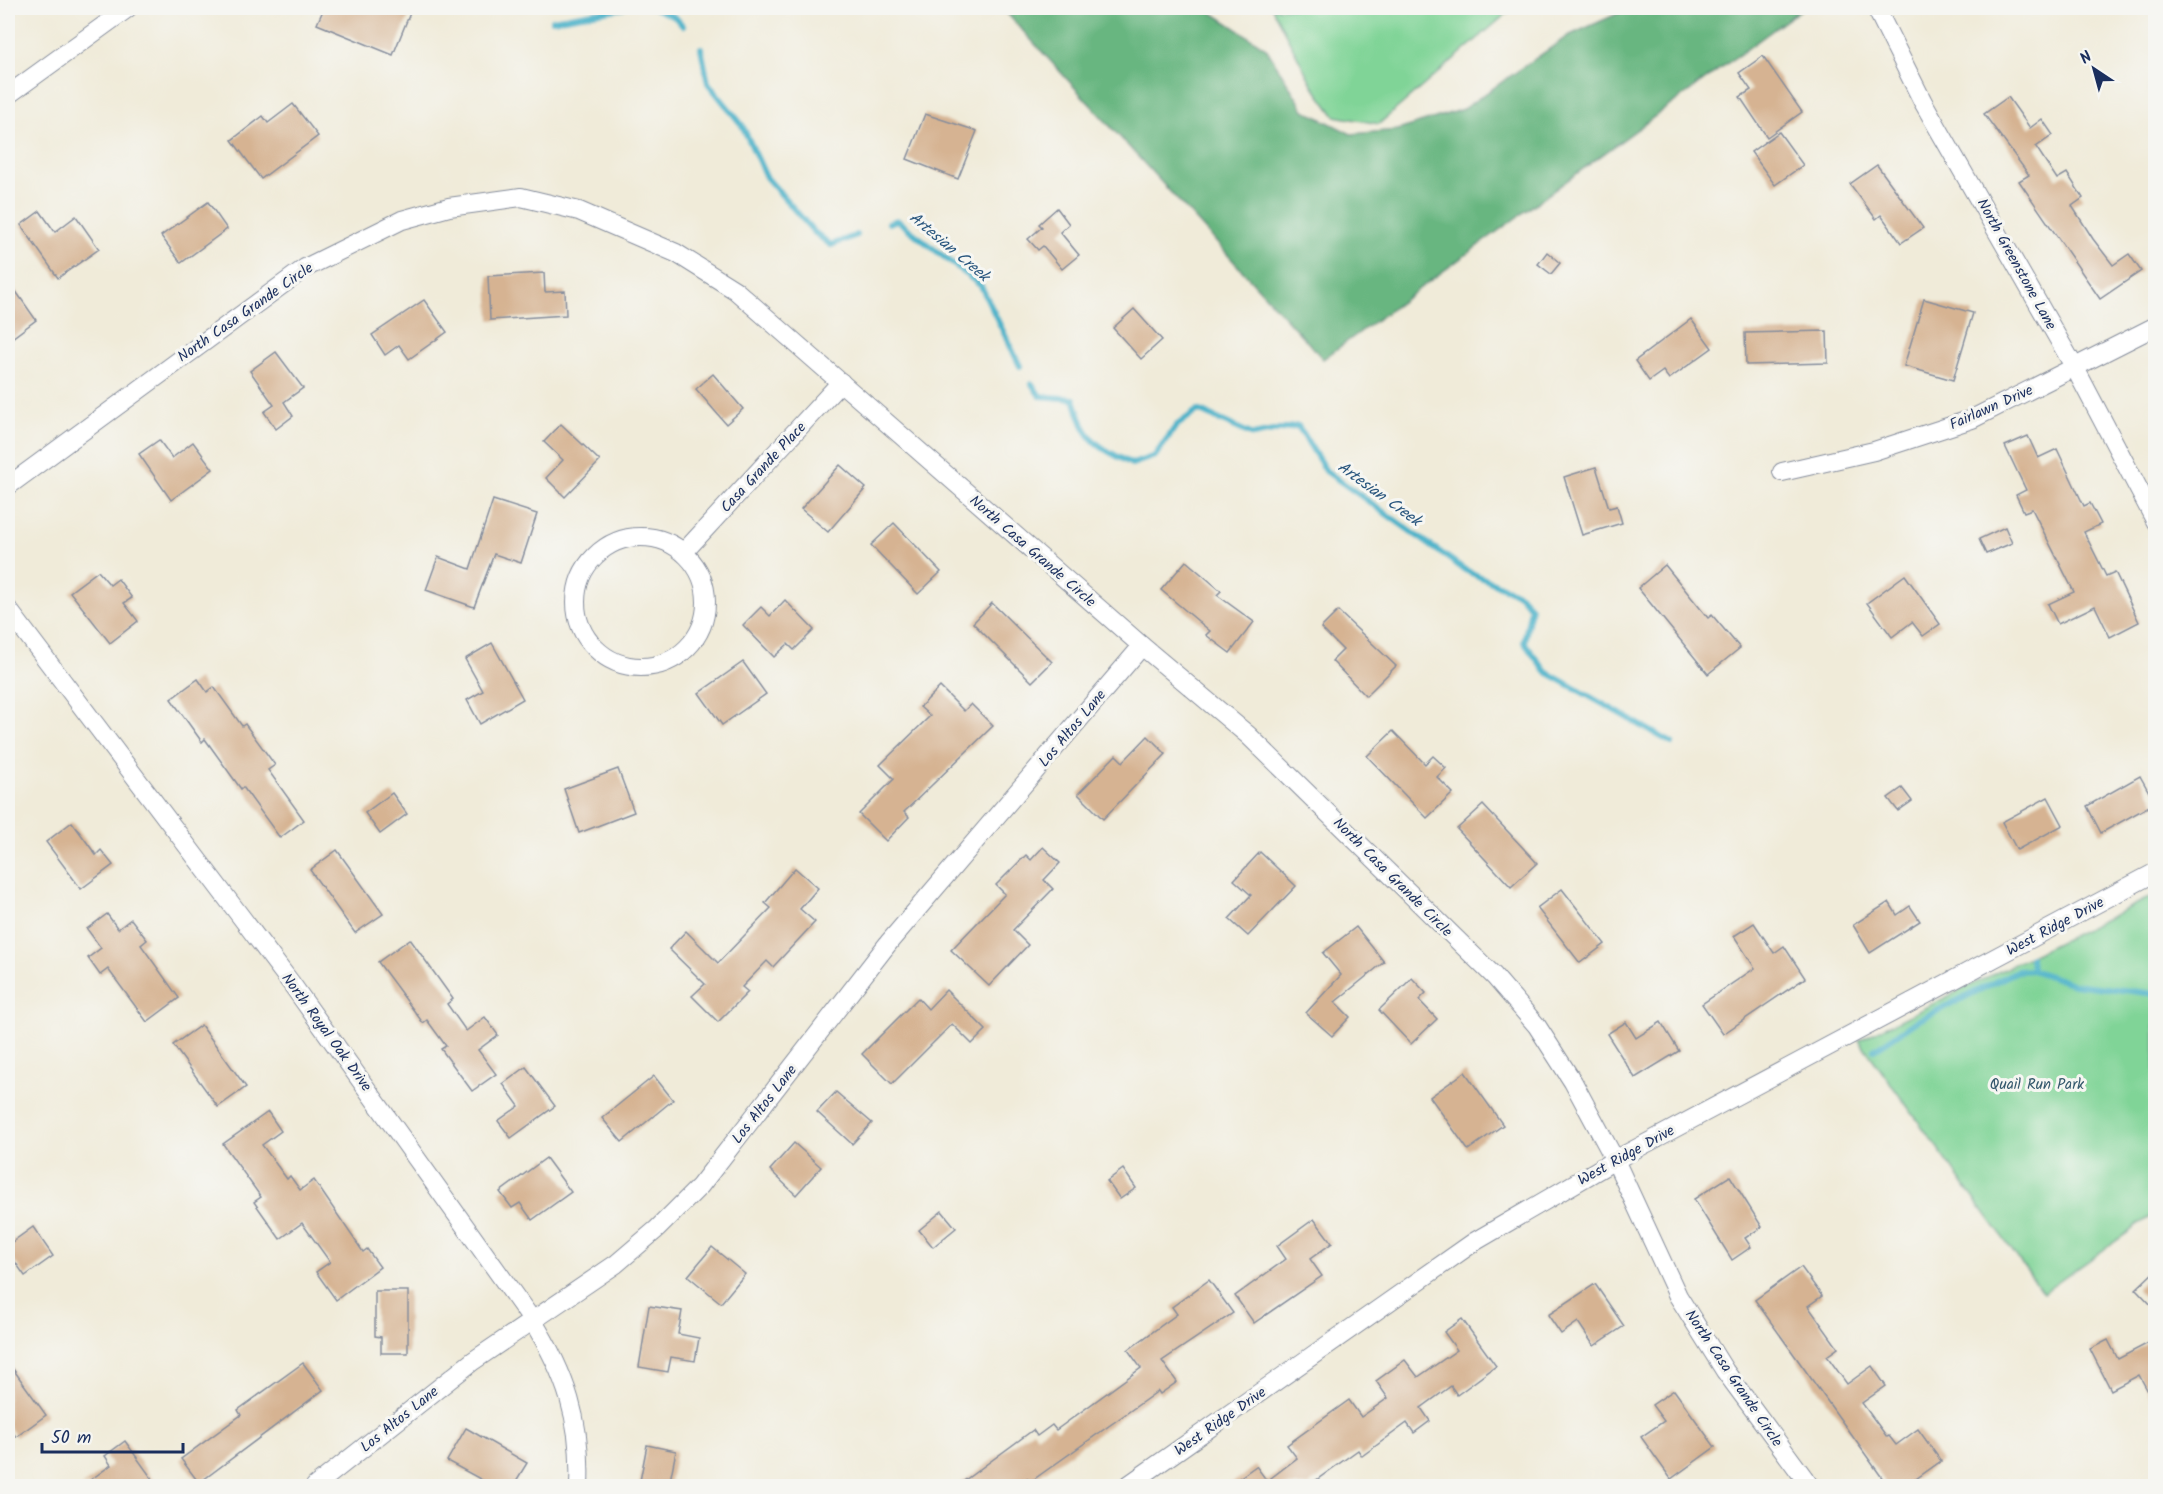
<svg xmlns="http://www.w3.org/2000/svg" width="2163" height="1494" font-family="Kalam,sans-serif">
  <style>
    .green { fill: #80d497; stroke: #4e827a; stroke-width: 1.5 }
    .forest { fill: #68b680; stroke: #42726f; stroke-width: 1.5 }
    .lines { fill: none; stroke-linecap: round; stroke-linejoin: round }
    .stream { stroke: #4bb2c9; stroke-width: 6 }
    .building { fill: #d6b392 }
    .minor-casing { stroke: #868d9c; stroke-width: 20 }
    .minor { stroke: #fff; stroke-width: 18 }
    .labels { text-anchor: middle; stroke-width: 6; stroke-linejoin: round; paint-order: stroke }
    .street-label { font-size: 15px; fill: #1b2f5e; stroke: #f6f6f2 }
    .park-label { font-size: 15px; fill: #34586c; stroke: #f6f6f2 }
    .water-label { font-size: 16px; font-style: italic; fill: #29567e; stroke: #f6f6f2 }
  </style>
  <rect width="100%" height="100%" fill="#f6f6f2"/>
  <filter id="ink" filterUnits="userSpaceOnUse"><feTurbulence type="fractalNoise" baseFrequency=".0167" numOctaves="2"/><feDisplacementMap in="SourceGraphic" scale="12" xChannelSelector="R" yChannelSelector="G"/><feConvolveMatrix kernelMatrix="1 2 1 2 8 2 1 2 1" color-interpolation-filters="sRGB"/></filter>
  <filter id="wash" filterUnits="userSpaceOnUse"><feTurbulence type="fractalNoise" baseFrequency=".008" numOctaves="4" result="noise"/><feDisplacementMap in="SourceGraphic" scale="24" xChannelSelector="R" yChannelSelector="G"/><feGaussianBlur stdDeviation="1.35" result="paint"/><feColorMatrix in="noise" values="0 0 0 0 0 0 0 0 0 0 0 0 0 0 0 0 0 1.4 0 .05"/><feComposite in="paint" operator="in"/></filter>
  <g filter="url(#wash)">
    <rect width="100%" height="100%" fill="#f0ebd9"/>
    <g class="green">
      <polygon points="1272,8 1513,8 1379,124 1335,116 1313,86"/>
      <polygon points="2155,895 2155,1213 2043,1293 1859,1040"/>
    </g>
    <polygon class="forest" points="1002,8 1205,8 1266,48 1304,110 1351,134 1398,130 1463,109 1568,36 1630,8 1803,8 1323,359"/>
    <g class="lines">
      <g class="stream">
        <polyline points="655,8 675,17 683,26"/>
        <polyline points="552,20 623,8"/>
        <polyline points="701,48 708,83 742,125 766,177 814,232 831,245 857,235"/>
        <polyline points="889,223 897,220 981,286 1020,366"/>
        <path d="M1032,384L1040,396L1074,399C1087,442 1093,444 1132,464L1155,456L1176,426L1198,410L1253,435L1298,426L1326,471L1465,570L1520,595L1531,608L1524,642L1546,672L1672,743"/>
        <polyline points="2031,958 2032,970"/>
        <polyline points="1874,1050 1915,1022 2017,971 2032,970 2073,984 2156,994"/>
      </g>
    </g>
    <g id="blocks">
      <g class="building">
        <polygon points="324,8 398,8 410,13 393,55 317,24"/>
        <polygon points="1763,56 1802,112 1767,137 1740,97 1751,90 1739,73"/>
        <polygon points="2008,97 2030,128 2042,119 2053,135 2036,147 2057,179 2067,173 2083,198 2072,206 2093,239 2113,265 2129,254 2141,271 2100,299 2019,181 2029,175 1984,114"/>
        <polygon points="293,104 318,136 261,179 232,140 263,116 268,123"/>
        <polygon points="925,114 977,131 958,179 907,159"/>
        <polygon points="1779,132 1803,165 1775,185 1751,152"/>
        <polygon points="1877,165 1923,228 1901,243 1881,215 1876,219 1850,184"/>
        <polygon points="208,202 227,229 181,263 161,236"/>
        <polygon points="1057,208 1069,224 1060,232 1079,255 1062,269 1043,246 1038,250 1028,239 1042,227 1039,224"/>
        <polygon points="40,211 55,232 76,216 99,249 58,278 21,225"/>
        <polygon points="1547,252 1560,263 1551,274 1538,264"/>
        <polygon points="544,273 545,292 565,291 566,315 490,320 488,276"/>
        <polygon points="8,280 36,320 8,341"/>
        <polygon points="1924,299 1973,313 1953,380 1904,366"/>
        <polygon points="424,300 447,332 409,359 399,345 385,355 372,335"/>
        <polygon points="1134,309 1162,340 1141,359 1113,328"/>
        <polygon points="1691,319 1712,348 1669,379 1663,371 1649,381 1635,361"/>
        <polygon points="1827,331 1828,363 1746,365 1745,333"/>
        <polygon points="276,352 303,388 284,402 293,416 276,429 264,412 274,405 250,371"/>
        <polygon points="713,374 743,409 726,424 696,389"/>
        <polygon points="561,424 600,461 565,497 546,478 563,460 544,442"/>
        <polygon points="2028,436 2038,458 2057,449 2084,506 2090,503 2101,524 2084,532 2106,576 2115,572 2139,622 2110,637 2095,606 2058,624 2048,604 2074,592 2032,509 2024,512 2016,495 2026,490 2005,446"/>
        <polygon points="159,440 172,458 193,442 213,469 171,500 139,454"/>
        <polygon points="840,465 866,488 828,532 801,509"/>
        <polygon points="1596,467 1609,508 1617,506 1622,523 1582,535 1564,477"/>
        <polygon points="493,500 537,514 521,563 494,554 474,607 426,590 438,557 470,569"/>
        <polygon points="894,523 941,572 918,594 871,545"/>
        <polygon points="2005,527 2012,543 1986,554 1979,539"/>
        <polygon points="1186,561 1221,591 1217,595 1254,622 1230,653 1206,635 1210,631 1161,590"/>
        <polygon points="1665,565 1708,618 1712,615 1740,648 1708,674 1638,588"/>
        <polygon points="98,571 110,585 118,579 132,598 124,603 138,621 110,643 70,592"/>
        <polygon points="1905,575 1940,624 1923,636 1912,622 1892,637 1867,603"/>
        <polygon points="785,600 814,630 794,650 788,644 774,657 743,625 761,607 770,616"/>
        <polygon points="992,603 1052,662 1032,682 973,623"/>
        <polygon points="1338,611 1396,666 1366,696 1332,661 1343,650 1321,628"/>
        <polygon points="492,643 523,699 480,724 467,700 483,691 465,659"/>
        <polygon points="743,662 766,694 722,725 699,693"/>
        <polygon points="198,679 207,692 214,687 242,726 245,724 275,765 268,770 304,820 280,838 243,787 241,789 205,739 202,742 171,699"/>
        <polygon points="940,687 964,711 971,704 993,726 904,812 909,817 886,841 859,814 894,779 880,765 930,716 920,707"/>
        <polygon points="1393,731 1425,764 1433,756 1446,768 1437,777 1453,793 1427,818 1367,756"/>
        <polygon points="1148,736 1166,754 1103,819 1078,794 1116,755 1123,762"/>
        <polygon points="618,769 634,812 579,833 564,789"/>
        <polygon points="2140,776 2155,803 2101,833 2087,806"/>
        <polygon points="1902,788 1912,801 1898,811 1888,798"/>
        <polygon points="392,793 407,814 380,834 365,813"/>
        <polygon points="2048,797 2063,825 2017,850 2002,822"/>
        <polygon points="1483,805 1537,863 1511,887 1457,829"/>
        <polygon points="72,822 96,855 101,850 113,865 81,889 46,842"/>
        <polygon points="1043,847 1060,863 1044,880 1053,889 1013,930 1028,945 989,986 951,950 1005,894 996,885 1026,855 1031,860"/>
        <polygon points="337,850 383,914 355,933 310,870"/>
        <polygon points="1260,852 1296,886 1248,936 1229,919 1251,895 1234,880"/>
        <polygon points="795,868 818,888 800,909 815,922 773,967 767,961 742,987 748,992 718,1022 692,996 705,984 669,949 686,931 718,963 771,908 765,903"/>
        <polygon points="1562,889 1605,944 1580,963 1537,908"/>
        <polygon points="1889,902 1897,915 1910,906 1920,921 1870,953 1853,925"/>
        <polygon points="107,914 118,929 131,919 147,940 141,945 179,998 147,1022 108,969 100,975 88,958 101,948 87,929"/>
        <polygon points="1754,923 1774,953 1784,946 1805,978 1723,1034 1702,1004 1755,968 1734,936"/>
        <polygon points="1356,927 1384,962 1335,1002 1350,1017 1332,1036 1306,1013 1341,975 1323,953"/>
        <polygon points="410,939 453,999 447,1004 466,1031 485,1017 498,1035 478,1050 496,1074 472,1091 441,1049 446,1046 427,1020 423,1023 378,962"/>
        <polygon points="1412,978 1426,993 1419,1000 1437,1019 1411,1044 1379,1010"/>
        <polygon points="946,990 986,1030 972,1044 952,1024 892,1084 862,1054 918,998 928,1009"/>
        <polygon points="1626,1022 1636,1038 1661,1022 1679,1051 1635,1078 1607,1034"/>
        <polygon points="201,1025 246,1087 218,1107 173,1045"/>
        <polygon points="526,1067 555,1106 511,1138 498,1121 519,1106 503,1084"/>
        <polygon points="1465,1072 1503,1125 1468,1150 1430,1097"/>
        <polygon points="654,1076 673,1100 622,1142 602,1118"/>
        <polygon points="836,1092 872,1123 852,1144 817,1112"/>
        <polygon points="268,1112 281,1131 262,1145 287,1179 290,1176 300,1190 314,1180 363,1252 367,1249 380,1267 336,1300 316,1272 330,1262 302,1223 280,1239 254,1202 261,1197 223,1144"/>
        <polygon points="794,1143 821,1167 796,1195 770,1170"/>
        <polygon points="546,1158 571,1192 532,1220 520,1203 512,1208 500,1192"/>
        <polygon points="1123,1169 1136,1188 1120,1199 1107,1181"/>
        <polygon points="1730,1176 1762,1227 1745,1238 1751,1247 1732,1260 1694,1199"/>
        <polygon points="942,1211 956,1228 933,1247 919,1230"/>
        <polygon points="1314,1219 1332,1243 1310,1259 1322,1276 1254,1323 1235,1296 1286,1259 1277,1246"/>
        <polygon points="33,1227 53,1256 25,1276 8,1252 8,1245"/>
        <polygon points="712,1247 745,1274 721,1303 688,1276"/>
        <polygon points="1801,1267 1822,1296 1808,1306 1838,1348 1827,1356 1847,1384 1872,1366 1886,1386 1862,1403 1887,1437 1889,1436 1896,1445 1918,1429 1941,1461 1906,1486 1888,1486 1755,1300"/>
        <polygon points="2156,1270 2156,1310 2136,1289"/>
        <polygon points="1209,1280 1233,1313 1162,1361 1177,1382 1160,1394 1158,1391 1030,1482 1027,1478 1015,1486 957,1486 1033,1430 1037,1436 1052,1425 1056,1430 1141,1368 1128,1350 1177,1314 1172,1307"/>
        <polygon points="1595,1284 1624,1326 1594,1346 1578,1322 1561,1334 1548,1315"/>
        <polygon points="375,1291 408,1291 408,1353 381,1353 381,1337 375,1336"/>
        <polygon points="649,1306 682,1311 678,1334 699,1338 695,1361 671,1357 668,1372 639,1367"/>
        <polygon points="1462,1319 1496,1366 1457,1395 1451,1386 1421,1408 1430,1421 1414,1433 1407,1423 1362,1456 1358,1450 1308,1486 1228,1486 1256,1466 1267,1481 1297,1458 1287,1445 1349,1400 1361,1417 1388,1398 1376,1381 1405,1360 1418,1377 1457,1350 1444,1332"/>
        <polygon points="2156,1339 2156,1406 2139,1375 2111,1390 2090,1349 2108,1340 2118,1359"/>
        <polygon points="8,1362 46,1415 16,1437 8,1425"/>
        <polygon points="303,1363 323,1390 199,1483 181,1459 241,1415 238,1410"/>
        <polygon points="1674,1390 1715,1447 1671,1479 1641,1437 1664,1421 1652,1405"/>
        <polygon points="466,1428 527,1463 513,1486 493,1486 447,1461"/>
        <polygon points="125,1441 153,1480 145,1486 82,1486 111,1465 105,1456"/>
        <polygon points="647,1445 676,1451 669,1486 639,1486"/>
      </g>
    </g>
  </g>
  <g filter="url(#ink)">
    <use href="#blocks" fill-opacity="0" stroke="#868d9c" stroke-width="1.5"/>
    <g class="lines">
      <g class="minor-casing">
        <g id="minor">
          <polyline points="1876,8 1923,102 2075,368 2156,522"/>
          <polyline points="8,95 128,8"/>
          <polyline points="1782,472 1874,451 1972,419 2156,326"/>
          <polyline points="8,486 305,268 402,220 449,207 521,197 579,211 676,253 735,290 1142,646 1248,735 1494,976 1537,1026 1573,1082 1615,1160 1678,1296 1725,1371 1810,1486"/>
          <circle cx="641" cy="602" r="65"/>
          <polyline points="684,552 841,382"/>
          <path d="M8,609L291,983L532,1320C566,1374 582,1422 579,1486"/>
          <polyline points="315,1486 473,1361 616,1264 657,1229 700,1186 890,941 1142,646"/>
          <polyline points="1127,1486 1474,1242 1615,1160 2156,872"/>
        </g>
      </g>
      <use href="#minor" class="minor"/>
    </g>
  </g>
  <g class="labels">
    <g class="street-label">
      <text transform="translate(2017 264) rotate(61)" y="5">North Greenstone Lane</text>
      <text transform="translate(245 312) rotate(-35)" y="5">North Casa Grande Circle</text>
      <text transform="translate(1991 407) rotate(-24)" y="5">Fairlawn Drive</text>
      <text transform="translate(763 467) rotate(-47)" y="5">Casa Grande Place</text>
      <text transform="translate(1033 551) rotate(41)" y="5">North Casa Grande Circle</text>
      <text transform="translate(1072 728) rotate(-50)" y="5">Los Altos Lane</text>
      <text transform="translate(1393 877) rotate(45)" y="5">North Casa Grande Circle</text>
      <text transform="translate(2055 926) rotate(-28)" y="5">West Ridge Drive</text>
      <text transform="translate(327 1032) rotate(54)" y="5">North Royal Oak Drive</text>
      <text transform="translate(764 1104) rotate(-52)" y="5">Los Altos Lane</text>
      <text transform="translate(1626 1155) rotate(-29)" y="5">West Ridge Drive</text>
      <text transform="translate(1734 1378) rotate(56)" y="5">North Casa Grande Circle</text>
      <text transform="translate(399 1419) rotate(-39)" y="5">Los Altos Lane</text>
      <text transform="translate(1220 1421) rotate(-35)" y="5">West Ridge Drive</text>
    </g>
    <g class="park-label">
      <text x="2037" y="1089">Quail Run Park</text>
    </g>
    <g class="water-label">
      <text transform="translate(950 246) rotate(40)" y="6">Artesian Creek</text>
      <text transform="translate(1380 493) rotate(36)" y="6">Artesian Creek</text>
    </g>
  </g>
  <rect width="2163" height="1494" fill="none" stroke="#f6f6f2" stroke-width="30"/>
  <g transform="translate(2094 69) rotate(324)" stroke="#f6f6f2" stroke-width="4.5" paint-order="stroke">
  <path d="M0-4.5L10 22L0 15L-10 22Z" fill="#1b2f5e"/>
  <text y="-9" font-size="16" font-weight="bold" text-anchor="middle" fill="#1b2f5e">N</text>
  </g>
  <path d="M42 1443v9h141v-9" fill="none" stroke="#1b2f5e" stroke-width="3"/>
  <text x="51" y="1443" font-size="18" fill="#1b2f5e" stroke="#f6f6f2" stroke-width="4.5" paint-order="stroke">50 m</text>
</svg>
